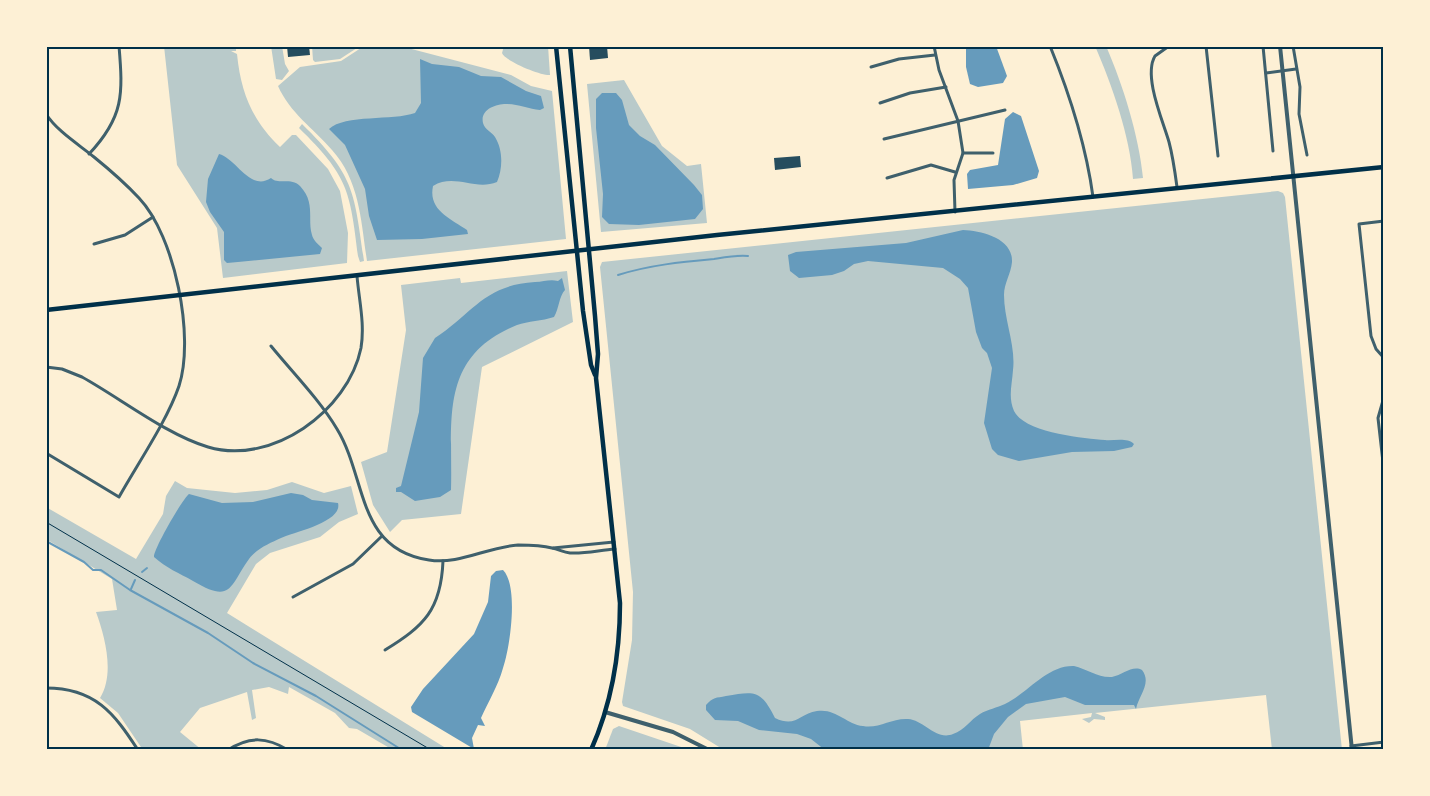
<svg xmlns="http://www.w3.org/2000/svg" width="1430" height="796" font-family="Overpass,sans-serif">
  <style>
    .green { fill: #b9caca }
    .water { fill: #669bbc }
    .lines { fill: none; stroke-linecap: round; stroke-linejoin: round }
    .stream { stroke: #669bbc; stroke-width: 2 }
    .building { fill: #264d5e }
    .path { stroke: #003049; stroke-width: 1 }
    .minor { stroke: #3f606c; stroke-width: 3 }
    .tertiary { stroke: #3f606c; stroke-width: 4 }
    .secondary { stroke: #003049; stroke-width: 4.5 }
    .neatline { fill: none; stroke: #003049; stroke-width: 2 }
  </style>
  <rect width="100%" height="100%" fill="#fdf0d5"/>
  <g class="green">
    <path d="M164,46H236V51H231L237,54C241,93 252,120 280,147L292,135H296L328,169L340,191L348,233L347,263L223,278L217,228L177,165Z"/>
    <polygon points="271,46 282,46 285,64 289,71 282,80 276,79"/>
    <polygon points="312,46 360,46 340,59 315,62 313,60"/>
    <path d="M364,46H400L511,75L531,86L552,91L566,239L367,261C361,222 360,181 332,150C313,128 290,113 278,86L300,67L341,61Z"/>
    <path d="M504,46H548L550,75C541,76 505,61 502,53Z"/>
    <path d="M1095,46H1106C1123,85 1139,136 1143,178L1133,179C1130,136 1112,85 1095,46Z"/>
    <polygon points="624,80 662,146 687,166 701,164 707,223 601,232 587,84"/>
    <path d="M302,124C355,176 354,191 364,261L360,262L358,256C350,190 348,176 299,128Z"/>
    <polygon points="1278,191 1283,193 1285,197 1342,750 1272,750 1266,695 1095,713 1105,717 1105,720 1094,719 1089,723 1082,719 1091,717 1092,713 1020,721 1023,750 724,750 690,729 623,706 622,702 632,640 633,592 600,267 602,262"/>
    <polygon points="567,271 573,322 482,367 461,514 402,520 390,532 373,505 361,462 387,452 406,330 401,285 460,278 461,283"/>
    <path d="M175,481L187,488L235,493L267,490L292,482L324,493L351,486L358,514L339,522L320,537L270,553L256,564L227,613L449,750H393L357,729L349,728L335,713L289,687L288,694L269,687L252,690L256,718L252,720L247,692L200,708L180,732L202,750H143L118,713L100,698C115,674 105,637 96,612L117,610L112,579L46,539V507L136,559L163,514L166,496Z"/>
    <polygon points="619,726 690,750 605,750 613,729"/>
  </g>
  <g class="water">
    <polygon points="966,46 996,46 1007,76 1003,83 978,87 970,84 966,67"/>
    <path d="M420,59L432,64L459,67L481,76L501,77L526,91L541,96L544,108L540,110C529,109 517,104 506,104C495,104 480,110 483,123C485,130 492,132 495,137C503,150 503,168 497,182C475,191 454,173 433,186C428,210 450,218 467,230L468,234L422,239L377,240L369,216L365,189L345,145L329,129C345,114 393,121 415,113L421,103Z"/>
    <polygon points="602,93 616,93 622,100 629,125 640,136 655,145 694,185 702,195 703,209 695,219 639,225 609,224 602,217 603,194 596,128 596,99"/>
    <polygon points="1013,112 1021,116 1039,171 1037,178 1013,185 968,189 967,174 970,170 998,165 1005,119"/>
    <path d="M219,154C237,159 250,192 271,178C278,185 291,177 300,186C316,203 307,219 312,235C313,240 318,244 322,248L320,254L238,262L227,263L224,260V232L210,212L206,202L208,179Z"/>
    <path d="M963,230C982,231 1013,238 1012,262C1011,274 1004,283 1004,295C1004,320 1016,346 1013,370C1012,385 1008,397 1014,411C1025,433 1084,438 1105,440C1114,441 1127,437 1134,444L1132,447L1114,451L1072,452L1019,461L998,455L992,449L984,423L992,368L987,353L982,348L976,332L968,288L960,279L943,268L868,261L854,264L844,271L832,275L799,278L790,271L788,255L796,252L906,243Z"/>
    <path d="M562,278L565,290C559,296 559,309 554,317C542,321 528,321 517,325C438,357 453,420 451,490L440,497L415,501L401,492H396V488L401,486L419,412L423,358L435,338C473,313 484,285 535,282C544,282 549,279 558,281Z"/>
    <path d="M189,494L222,503L253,502L291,493L303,495L312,500L338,503C343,522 294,532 281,538C270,543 256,549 249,559C229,587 232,604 193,581C179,573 166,568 154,557C153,550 183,498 189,494Z"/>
    <path d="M503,570C519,586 510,648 503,668C498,686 488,702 481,718L485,726L478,725L472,738L474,749L412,712L411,707L423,689L474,634L488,602L491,576L496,571Z"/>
    <path d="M1074,666C1087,669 1098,678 1112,677C1123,675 1132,665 1142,670C1152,683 1139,695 1136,709L1134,705H1085L1065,697L1026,704L1008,717L994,734L988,750H825L811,739L797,734L759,730L738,721L715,720L706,710V705C713,697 716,698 726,696C755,691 761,690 775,718C796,728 799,714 817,711C836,708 846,724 863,726C879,729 891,718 908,719C924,720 936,741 953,734C965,730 970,720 980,714C988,709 997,708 1005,704C1028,693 1047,665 1074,666Z"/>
  </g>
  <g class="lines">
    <g class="stream">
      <path d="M618,275C650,265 681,262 714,259C726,257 736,255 748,256"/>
      <polyline points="46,541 84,562 93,570 101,570 130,590 208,633 253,663 316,696 402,750"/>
      <polyline points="142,572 147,568"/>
      <polyline points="131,589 135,580"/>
    </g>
  </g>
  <g class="building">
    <polygon points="287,46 309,46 310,55 288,57"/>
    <polygon points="589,46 607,46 608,58 590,60"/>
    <polygon points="800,156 801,167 775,170 774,158"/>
  </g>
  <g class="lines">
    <polyline class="path" points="46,522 431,750"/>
    <g class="minor">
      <polyline points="934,46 939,70 958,121 963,153 954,180 955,212"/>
      <path d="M1050,46C1070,95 1086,145 1093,197"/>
      <path d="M1169,46L1155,56C1143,76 1163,121 1169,142C1173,157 1175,172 1177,187"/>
      <polyline points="1206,46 1218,156"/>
      <polyline points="1263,46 1273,151"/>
      <polyline points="1293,46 1300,87 1299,114 1307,155"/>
      <polyline points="871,67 899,59 935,55"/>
      <polyline points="1266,73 1296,69"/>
      <polyline points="880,103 910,93 946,87"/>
      <path d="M46,114C57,131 78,144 94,157C110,170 125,183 139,198C175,236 195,337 179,386C167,421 138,463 119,497L46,453"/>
      <polyline points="884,139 1005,110"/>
      <polyline points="963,153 993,153"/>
      <path d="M89,154C124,117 123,94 119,46"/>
      <polyline points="887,178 931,165 955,172"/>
      <polyline points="1384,221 1359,224 1371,336 1376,349 1384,358"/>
      <polyline points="94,244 125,235 153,217"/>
      <path d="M271,346C293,373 319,399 337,429C367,478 356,549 429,560C459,565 487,547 518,545C529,545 541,545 552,548C558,549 563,552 570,553C585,554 600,550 615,549"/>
      <path d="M46,367L62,369L82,377C120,398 167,435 208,447C272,466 348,411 361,348C365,324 359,300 357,276"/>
      <polyline points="1384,397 1378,418 1384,471"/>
      <polyline points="553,548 614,542"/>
      <polyline points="293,597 353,564 382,536"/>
      <path d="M385,650C424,626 441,610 443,561"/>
      <path d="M46,688C95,688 114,713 138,750"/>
      <polyline points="1351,746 1384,742"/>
      <path d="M228,750C249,736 267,737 288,750"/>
    </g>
    <g class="tertiary">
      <polyline points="1280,46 1352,750"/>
      <polyline points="605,712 673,732 709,750"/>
    </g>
    <g class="secondary">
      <polyline points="556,46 583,311 591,365 595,375"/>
      <path d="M570,46L595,316L598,354L596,378L620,603C620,654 612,703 591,750"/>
      <polyline points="46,310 717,235 1384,167"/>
    </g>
  </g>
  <rect width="1430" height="796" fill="none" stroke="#fdf0d5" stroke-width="95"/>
  <rect x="48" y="48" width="1334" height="700" class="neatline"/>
</svg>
